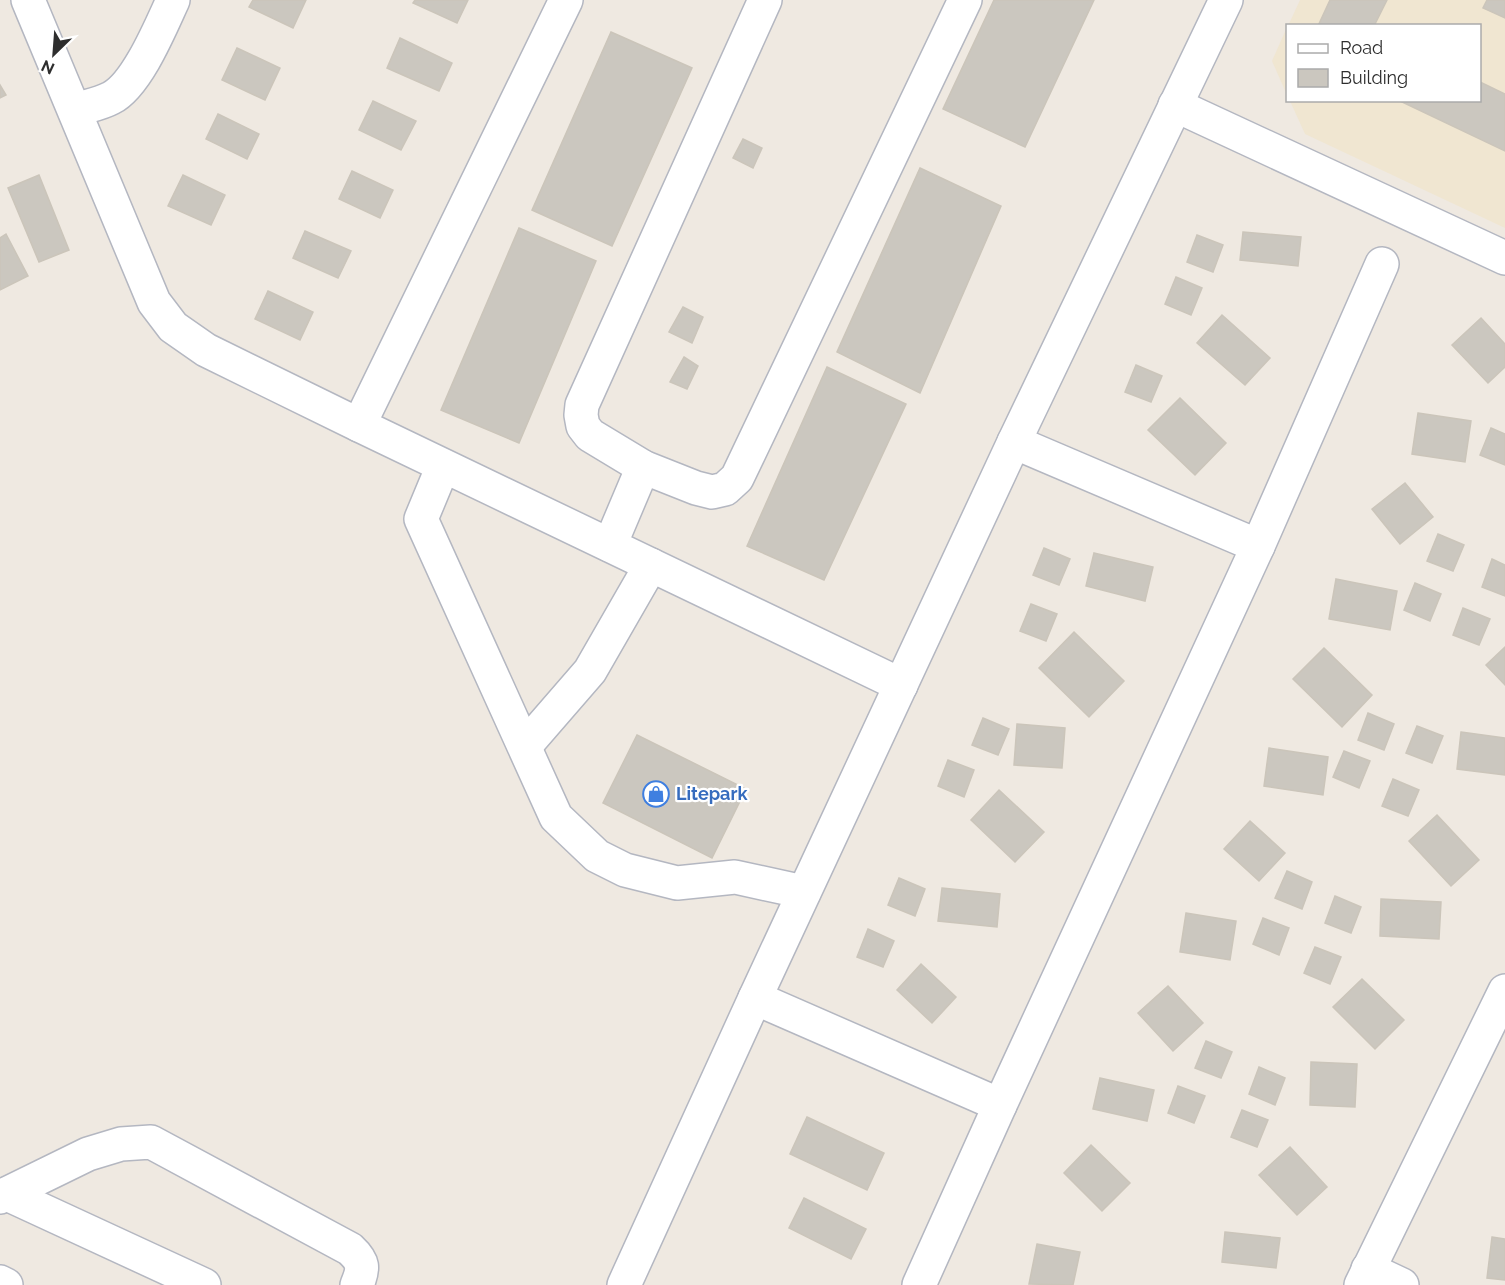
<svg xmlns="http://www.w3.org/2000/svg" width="1505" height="1285" font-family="Raleway,sans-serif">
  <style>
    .education { fill: #f0e6d1 }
    .building { fill: #cbc7bf; stroke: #cbc5ba; stroke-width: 1.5 }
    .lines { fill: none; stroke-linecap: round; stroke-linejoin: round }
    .minor-casing { stroke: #b4b7c1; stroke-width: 36 }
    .minor { stroke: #fff; stroke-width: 33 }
    .labels { text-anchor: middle; stroke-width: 4.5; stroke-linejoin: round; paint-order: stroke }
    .shop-label { font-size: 18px; font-weight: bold; fill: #366cbe; stroke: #fff; text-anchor: start }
  </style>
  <rect width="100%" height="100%" fill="#efe9e1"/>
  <g class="education">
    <polygon points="1300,0 1505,0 1505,228 1305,134 1290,101 1480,100 1480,26 1288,26"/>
    <polygon points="1287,27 1287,95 1272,61"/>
  </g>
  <g class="building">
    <polygon points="253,0 306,0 293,28 249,7"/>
    <polygon points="415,0 468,0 457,23 413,3"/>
    <polygon points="994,0 1094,0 1025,147 943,109"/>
    <polygon points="1330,0 1387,0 1374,26 1318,26"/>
    <polygon points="1487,0 1505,0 1505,18 1483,8"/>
    <polygon points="611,32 692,68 612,246 532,210"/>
    <polygon points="400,38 452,63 439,91 387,68"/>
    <polygon points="237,48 280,68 265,100 222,80"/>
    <polygon points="1480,82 1505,94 1505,151 1398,100 1480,100"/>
    <polygon points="0,85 6,95 0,98"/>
    <polygon points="373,101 416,121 401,150 359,130"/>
    <polygon points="218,114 259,134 247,159 206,139"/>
    <polygon points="743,139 762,148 753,168 733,158"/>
    <polygon points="920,168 1001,206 920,393 837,352"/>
    <polygon points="352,171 393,190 380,218 339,199"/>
    <polygon points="39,175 69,250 39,262 8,188"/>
    <polygon points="183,175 225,195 211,225 168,206"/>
    <polygon points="519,228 596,261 519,443 441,410"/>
    <polygon points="305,231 351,251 338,278 293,258"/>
    <polygon points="1243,232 1301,237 1298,266 1240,260"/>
    <polygon points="6,234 28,276 0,290 0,238"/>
    <polygon points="1197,235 1223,245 1213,272 1187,262"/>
    <polygon points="1176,277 1202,288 1191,315 1165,304"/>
    <polygon points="268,291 313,312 300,340 255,319"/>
    <polygon points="683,307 703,317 692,343 669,332"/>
    <polygon points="1222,315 1270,358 1245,385 1197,343"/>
    <polygon points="1481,318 1505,344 1505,367 1488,383 1452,345"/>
    <polygon points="684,357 698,366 687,389 670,382"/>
    <polygon points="1136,365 1162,376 1151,402 1125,392"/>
    <polygon points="827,367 906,404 824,580 747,546"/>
    <polygon points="1180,398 1226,443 1195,475 1148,430"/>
    <polygon points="1418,413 1471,421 1465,462 1412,454"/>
    <polygon points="1491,428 1505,434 1505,465 1480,455"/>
    <polygon points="1405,483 1433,517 1400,544 1372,509"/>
    <polygon points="1438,534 1464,545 1453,571 1427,561"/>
    <polygon points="1044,548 1070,559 1059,585 1033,575"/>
    <polygon points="1094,553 1153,567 1145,601 1086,586"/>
    <polygon points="1492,559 1505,565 1505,596 1482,587"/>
    <polygon points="1336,579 1397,591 1390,630 1329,619"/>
    <polygon points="1415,583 1441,594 1430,621 1404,610"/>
    <polygon points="1031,604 1057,614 1046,641 1020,631"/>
    <polygon points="1463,608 1490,619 1479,645 1453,635"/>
    <polygon points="1074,632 1124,681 1089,717 1039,668"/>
    <polygon points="1505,647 1505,685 1486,665"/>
    <polygon points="1324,648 1372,695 1342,727 1293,679"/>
    <polygon points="1368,713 1394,724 1384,750 1358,740"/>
    <polygon points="983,718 1009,729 998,755 972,745"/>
    <polygon points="1017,724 1065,728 1062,768 1014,765"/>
    <polygon points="1417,726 1443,736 1432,763 1406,753"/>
    <polygon points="1461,732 1505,738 1505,775 1457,769"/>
    <polygon points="637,735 746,789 712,858 603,803"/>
    <polygon points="1269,748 1328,757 1323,795 1264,786"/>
    <polygon points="1344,751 1370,761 1359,788 1333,777"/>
    <polygon points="948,760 974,770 964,797 938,786"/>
    <polygon points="1393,779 1419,790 1408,816 1382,806"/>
    <polygon points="999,790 1044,832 1015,862 971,820"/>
    <polygon points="1437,815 1479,860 1451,886 1409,841"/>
    <polygon points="1250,821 1285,853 1259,881 1224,849"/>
    <polygon points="1287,871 1312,882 1302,909 1275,898"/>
    <polygon points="899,878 925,889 915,916 888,905"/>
    <polygon points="942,888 1000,894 997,927 938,921"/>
    <polygon points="1335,896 1361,907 1351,933 1325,923"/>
    <polygon points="1381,899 1441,902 1439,939 1380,936"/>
    <polygon points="1186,913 1236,921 1230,960 1180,952"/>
    <polygon points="1263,918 1289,928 1279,955 1253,944"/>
    <polygon points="868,929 894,941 883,967 857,957"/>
    <polygon points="1315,947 1341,957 1330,984 1304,973"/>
    <polygon points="921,964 956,997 932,1023 897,990"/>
    <polygon points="1362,979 1404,1020 1375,1049 1333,1007"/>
    <polygon points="1168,986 1203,1023 1173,1051 1138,1013"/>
    <polygon points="1206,1041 1232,1052 1221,1078 1195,1068"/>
    <polygon points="1311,1062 1357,1064 1355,1107 1310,1105"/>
    <polygon points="1259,1067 1285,1078 1275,1105 1249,1094"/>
    <polygon points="1100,1078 1154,1090 1147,1121 1093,1109"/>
    <polygon points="1178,1086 1205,1096 1194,1123 1168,1113"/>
    <polygon points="1242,1110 1268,1120 1257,1147 1231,1137"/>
    <polygon points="807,1117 884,1153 867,1190 790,1154"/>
    <polygon points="1091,1145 1130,1183 1102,1211 1064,1173"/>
    <polygon points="1290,1147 1327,1187 1297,1215 1259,1175"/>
    <polygon points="804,1198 866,1229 851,1259 789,1228"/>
    <polygon points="1225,1232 1280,1238 1276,1268 1222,1262"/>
    <polygon points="1492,1237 1505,1239 1505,1280 1487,1278"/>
    <polygon points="1037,1244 1080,1252 1073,1285 1029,1284"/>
  </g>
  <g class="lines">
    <g class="minor-casing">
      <g id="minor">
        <polyline points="28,0 154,302 173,327 206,350 359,425 901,685"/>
        <polyline points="765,0 582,405 581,415 583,426 590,435 643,467 696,488 712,492 725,489 737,478 965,0"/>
        <polyline points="1175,105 1505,258"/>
        <path d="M75,110C87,106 100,104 111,98C137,85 161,26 173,0"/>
        <polyline points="359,425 566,0"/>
        <polyline points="1014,442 1258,546"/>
        <polyline points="443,466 421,519 556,817 597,856 625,870 677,883 735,877 804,892"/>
        <polyline points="610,545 643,467"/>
        <polyline points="525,746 590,671 651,565"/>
        <polyline points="755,998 1000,1105"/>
        <polyline points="7,1194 204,1285"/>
        <path d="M0,1197L88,1154L121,1144L151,1142L350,1249C364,1262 364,1268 357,1285"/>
        <polyline points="1368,1269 1402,1285"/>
        <polyline points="0,1282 6,1285"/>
        <polyline points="624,1285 755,998 1014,442 1226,0"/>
        <polyline points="919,1285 1000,1105 1258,546 1382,264"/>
        <polyline points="1361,1285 1505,991"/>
      </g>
    </g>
    <use href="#minor" class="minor"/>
  </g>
  <defs>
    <g id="shop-ring" transform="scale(1.35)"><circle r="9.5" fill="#fff" stroke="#3f7fe0" stroke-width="1.5"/><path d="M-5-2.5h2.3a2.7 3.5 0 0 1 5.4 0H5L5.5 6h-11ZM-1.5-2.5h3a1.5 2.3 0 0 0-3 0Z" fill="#3f7fe0"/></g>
  </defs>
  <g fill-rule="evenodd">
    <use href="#shop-ring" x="656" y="794"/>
  </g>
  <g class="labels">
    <g class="shop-label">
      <text x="676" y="800">Litepark</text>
    </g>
  </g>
  <rect x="1286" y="24" width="195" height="78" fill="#ffffff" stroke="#ababab" stroke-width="1.5"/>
  <rect x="1298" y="44" width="30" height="9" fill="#ffffff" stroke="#ababab" stroke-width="1.5"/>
  <text x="1340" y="54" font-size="18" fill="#2e2e2e">Road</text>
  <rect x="1298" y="69" width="30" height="18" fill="#cbc7bf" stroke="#ababab" stroke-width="1.5"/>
  <text x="1340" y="84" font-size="18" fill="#2e2e2e">Building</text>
  <g transform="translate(54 54) rotate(205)" stroke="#ffffff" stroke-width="4.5" paint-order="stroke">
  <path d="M0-4.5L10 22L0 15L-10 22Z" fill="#2e2e2e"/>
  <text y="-9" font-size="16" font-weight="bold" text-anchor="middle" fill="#2e2e2e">N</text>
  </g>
</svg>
